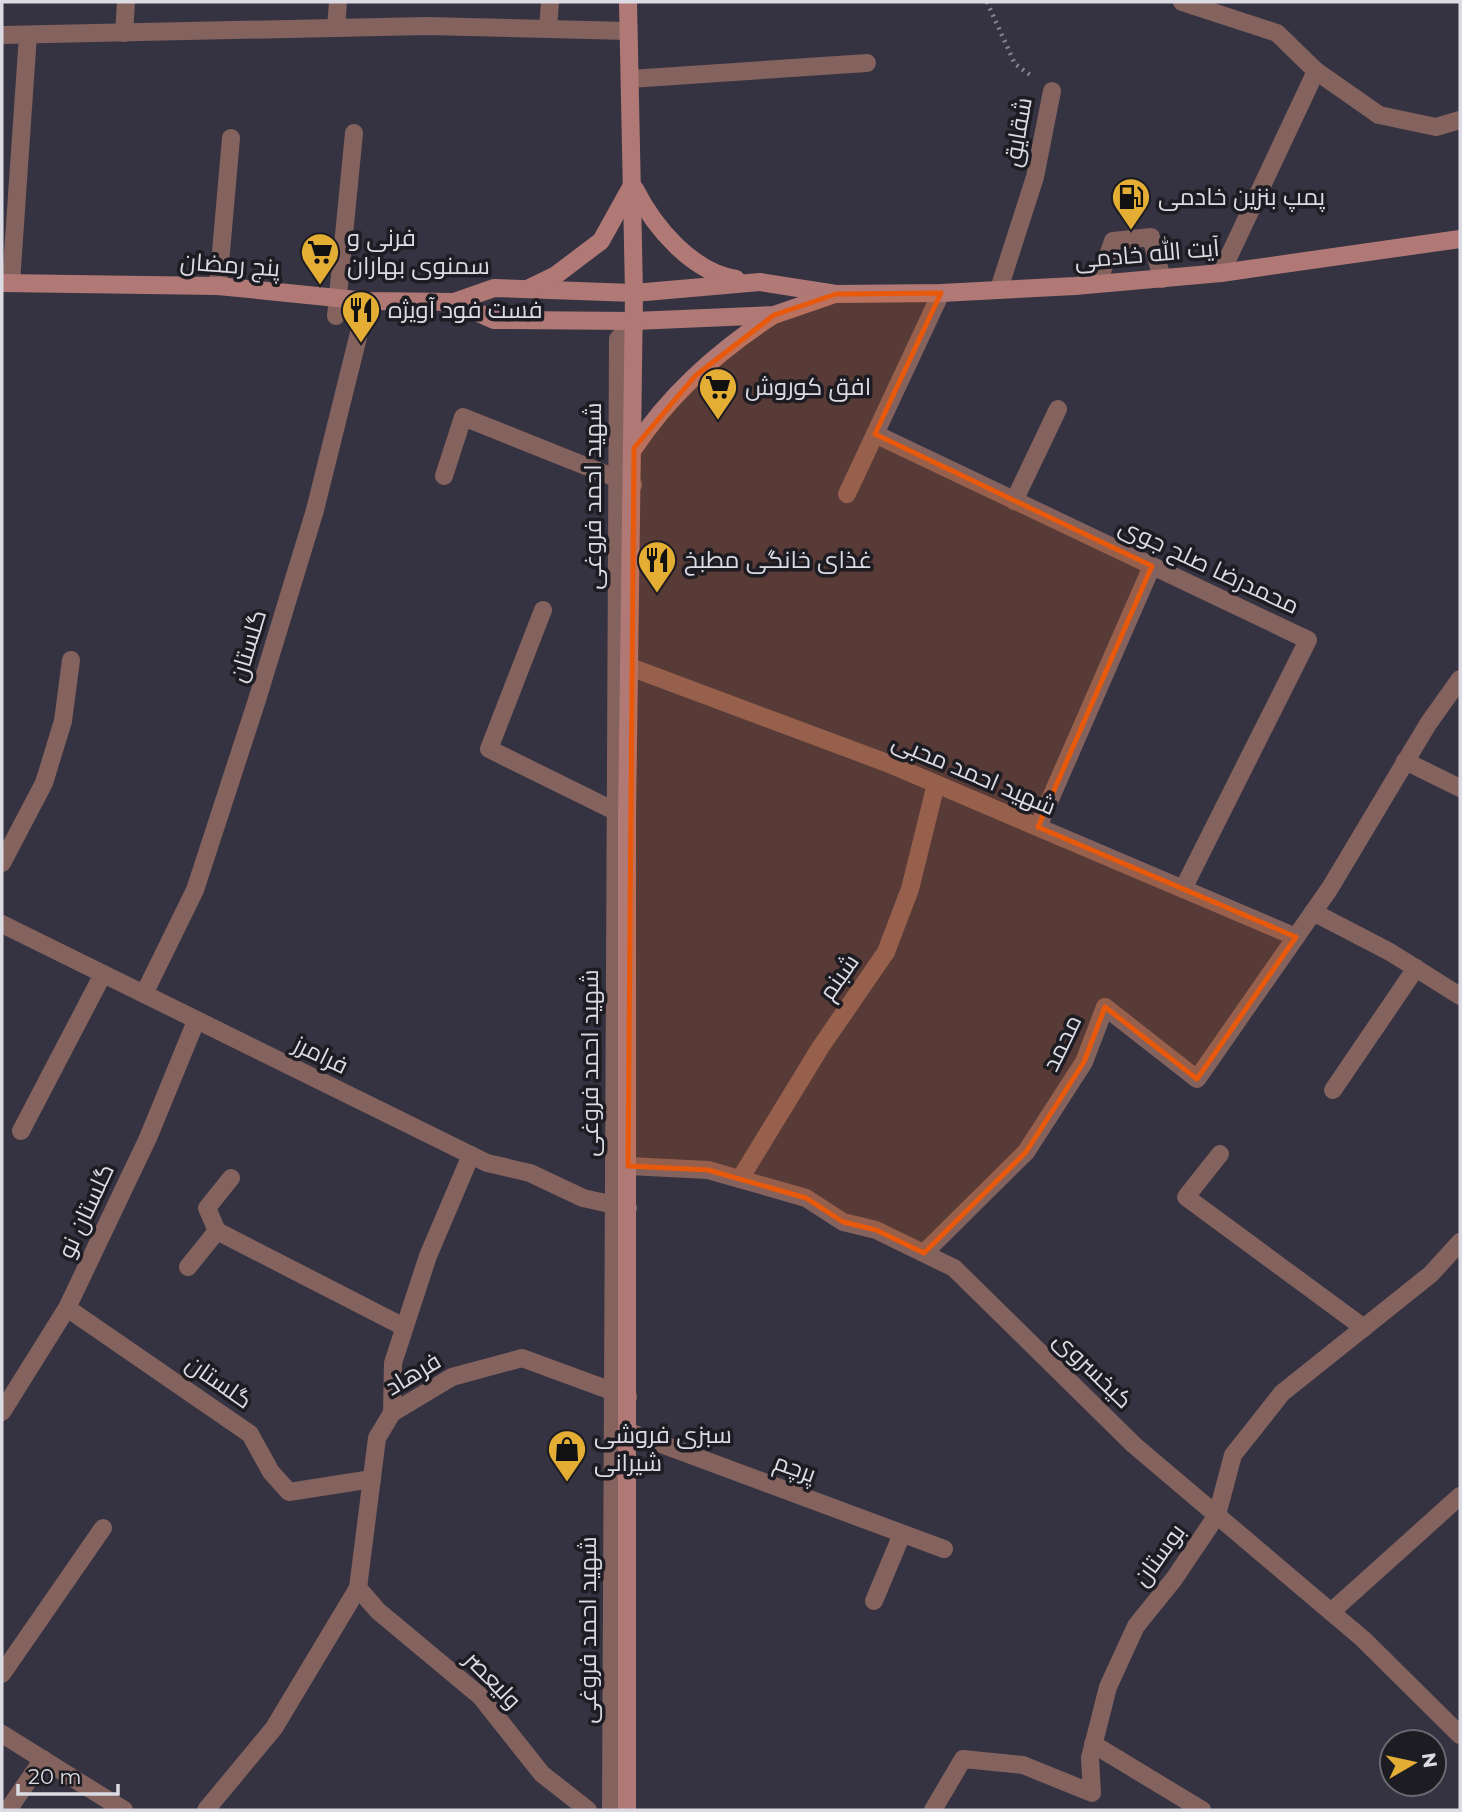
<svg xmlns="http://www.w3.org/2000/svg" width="1462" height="1812" font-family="Montserrat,Cairo,sans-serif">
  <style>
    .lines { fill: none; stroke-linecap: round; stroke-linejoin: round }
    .path { stroke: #868490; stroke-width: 4.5; stroke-dasharray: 2 5; stroke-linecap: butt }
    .service { stroke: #84625e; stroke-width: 18 }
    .minor { stroke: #84625e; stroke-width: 18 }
    .secondary { stroke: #b07975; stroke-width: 18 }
    .marked { fill: #e8590c; fill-opacity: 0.2; stroke: #e8590c; stroke-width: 5; stroke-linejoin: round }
    .labels { text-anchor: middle; stroke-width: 7; stroke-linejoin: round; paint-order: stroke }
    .street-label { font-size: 24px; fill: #dcdbe4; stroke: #1c1c22 }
    .poi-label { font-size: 24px; fill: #dcdbe4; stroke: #1c1c22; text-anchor: start }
  </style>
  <rect width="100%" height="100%" fill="#353341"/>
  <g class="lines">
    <polyline class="path" points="987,2 1015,64 1033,77"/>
    <g class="service">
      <polyline points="1098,283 1113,241 1151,237 1162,279"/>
      <polyline points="611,1810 618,339 634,321"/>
    </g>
    <g class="minor">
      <polyline points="1182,2 1277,33 1316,71 1379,115 1436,127 1460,120"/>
      <polyline points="336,28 338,2"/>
      <polyline points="548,29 550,2"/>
      <polyline points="124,33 126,2"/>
      <polyline points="2,35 427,26 628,31"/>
      <polyline points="630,79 867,63"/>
      <polyline points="1221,273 1316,71"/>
      <polyline points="11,283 28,35"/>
      <polyline points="218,286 231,138"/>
      <polyline points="999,289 1035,177 1052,91"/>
      <polyline points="336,316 354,133"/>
      <polyline points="875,434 1308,640 1183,889"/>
      <polyline points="444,476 463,417 633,485"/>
      <polyline points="847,494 941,293"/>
      <polyline points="1014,501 1058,409"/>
      <polyline points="543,610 489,749 627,817"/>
      <polyline points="630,667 887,763 1296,937"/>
      <polyline points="1405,761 1460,788"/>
      <polyline points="1038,827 1152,566"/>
      <polyline points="2,863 44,783 63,721 71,660"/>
      <polyline points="1313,912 1390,952 1460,996"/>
      <polyline points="2,924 487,1163 530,1173 583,1198 628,1208"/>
      <polyline points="144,994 195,890 257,700 315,510 367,301"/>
      <polyline points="1333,1090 1416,968"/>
      <polyline points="21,1131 103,974"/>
      <polyline points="1220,1154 1186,1197 1364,1328"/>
      <polyline points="628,1166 708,1170 806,1198 843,1222 876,1230 954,1268 1134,1445 1363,1639 1460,1735"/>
      <polyline points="740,1179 820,1048 886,952 910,889 936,784"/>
      <polyline points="217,1231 404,1327"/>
      <polyline points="924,1253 1026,1152 1084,1062 1105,1007 1197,1079 1330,888 1428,724 1460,679"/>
      <polyline points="188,1267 217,1231 207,1208 231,1178"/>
      <polyline points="67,1308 250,1434 271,1472 289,1492 372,1479"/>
      <polyline points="2,1412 67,1308 148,1138 196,1021"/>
      <polyline points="392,1413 393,1363 428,1256 471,1155"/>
      <polyline points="629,1432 944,1549"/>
      <polyline points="358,1588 378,1611 480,1696 542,1774 588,1810"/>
      <polyline points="874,1601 902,1534"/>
      <polyline points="1331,1612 1460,1496"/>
      <polyline points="2,1674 103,1528"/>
      <polyline points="2,1734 124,1810"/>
      <polyline points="1093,1744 1202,1810"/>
      <polyline points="8,1810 43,1759"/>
      <polyline points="206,1810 274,1728 358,1588 377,1438 392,1413 452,1377 522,1358 628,1397"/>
      <polyline points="933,1810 963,1759 1023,1765 1092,1793 1090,1758 1108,1687 1136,1626 1174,1579 1217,1515 1233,1455 1282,1393 1431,1274 1460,1242"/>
    </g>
    <g class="secondary">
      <path d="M635,189C654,227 692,272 736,279"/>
      <polyline points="2,283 218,286 367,301 454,302 494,288 634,293 760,282 836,294 941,293 1075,286 1221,273 1460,239"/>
      <polyline points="527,289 556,275 601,241 631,187"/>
      <polyline points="454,302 494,320 634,321 774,315 832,295"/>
      <path d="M634,448C670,394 718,351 772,316"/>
      <polyline points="627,1810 627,817 634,293 628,2"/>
    </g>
  </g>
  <path class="marked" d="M941,293L875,434L1152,566L1038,827L1296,937L1197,1079L1105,1007L1084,1062L1026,1152L924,1253L876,1230L843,1222L806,1198L708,1170L628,1166L634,448L695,376L774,315L836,294Z"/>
  <defs>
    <g id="fuel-pin" transform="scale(2.0125)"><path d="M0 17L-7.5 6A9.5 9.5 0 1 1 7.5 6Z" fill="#e4ae35" stroke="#1c1c22"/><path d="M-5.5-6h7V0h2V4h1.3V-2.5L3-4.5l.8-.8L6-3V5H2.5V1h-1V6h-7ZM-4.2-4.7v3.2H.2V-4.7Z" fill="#111"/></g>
    <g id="supermarket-pin" transform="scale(2.0125)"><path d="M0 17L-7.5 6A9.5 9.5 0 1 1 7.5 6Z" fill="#e4ae35" stroke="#1c1c22"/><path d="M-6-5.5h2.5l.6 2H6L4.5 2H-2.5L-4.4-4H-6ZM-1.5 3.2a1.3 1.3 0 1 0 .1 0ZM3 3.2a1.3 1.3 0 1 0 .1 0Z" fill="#111"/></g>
    <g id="restaurant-pin" transform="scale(2.0125)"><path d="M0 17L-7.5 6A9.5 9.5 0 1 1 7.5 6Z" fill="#e4ae35" stroke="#1c1c22"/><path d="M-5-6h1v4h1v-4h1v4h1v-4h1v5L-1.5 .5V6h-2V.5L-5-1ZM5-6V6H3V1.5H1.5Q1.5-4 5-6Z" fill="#111"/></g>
    <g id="shop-pin" transform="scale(2.0125)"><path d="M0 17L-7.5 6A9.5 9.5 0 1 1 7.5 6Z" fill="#e4ae35" stroke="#1c1c22"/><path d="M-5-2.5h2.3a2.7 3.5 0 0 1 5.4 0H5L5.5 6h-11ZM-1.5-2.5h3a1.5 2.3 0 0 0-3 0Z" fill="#111"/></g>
  </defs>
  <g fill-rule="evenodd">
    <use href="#fuel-pin" x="1131" y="197"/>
    <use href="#supermarket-pin" x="320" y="252"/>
    <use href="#restaurant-pin" x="361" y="310"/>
    <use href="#supermarket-pin" x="718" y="387"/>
    <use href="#restaurant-pin" x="657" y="560"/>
    <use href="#shop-pin" x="567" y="1449"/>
  </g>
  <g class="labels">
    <g class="street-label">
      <text transform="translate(1018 132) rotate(-80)" y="8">شقایق</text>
      <text transform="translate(1147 254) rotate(-5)" y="8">آیت الله خادمی</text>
      <text transform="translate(230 265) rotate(4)" y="8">پنج رمضان</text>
      <text transform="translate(593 496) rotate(-90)" y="8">شهید احمد فروغی</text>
      <text transform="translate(1209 566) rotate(25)" y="8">محمدرضا صلح جوی</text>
      <text transform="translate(248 646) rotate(-73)" y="8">گلستان</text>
      <text transform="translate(974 774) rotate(23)" y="8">شهید احمد محبی</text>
      <text transform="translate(839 977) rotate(-55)" y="8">شبنم</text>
      <text transform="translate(1062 1043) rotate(-64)" y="8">محمد</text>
      <text transform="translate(321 1055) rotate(26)" y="8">فرامرز</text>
      <text transform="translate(590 1063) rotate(-90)" y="8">شهید احمد فروغی</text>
      <text transform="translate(86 1211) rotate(-65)" y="8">گلستان نو</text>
      <text transform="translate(1093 1370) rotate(44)" y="8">کیخسروی</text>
      <text transform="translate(413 1374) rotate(-31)" y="8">فرهاد</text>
      <text transform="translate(219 1382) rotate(35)" y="8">گلستان</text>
      <text transform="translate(795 1468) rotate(20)" y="8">پرچم</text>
      <text transform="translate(1159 1555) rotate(-54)" y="8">بوستان</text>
      <text transform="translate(588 1630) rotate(-90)" y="8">شهید احمد فروغی</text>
      <text transform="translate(493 1680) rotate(46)" y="8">ولیعصر</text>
    </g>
    <g class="poi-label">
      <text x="1158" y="205">پمپ بنزین خادمی</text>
      <text x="347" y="246">فرنی و<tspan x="347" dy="28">سمنوی بهاران</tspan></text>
      <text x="388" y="318">فست فود آویژه</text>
      <text x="745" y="395">افق کوروش</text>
      <text x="684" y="568">غذای خانگی مطبخ</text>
      <text x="594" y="1443">سبزی فروشی<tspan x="594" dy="28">شیرانی</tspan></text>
    </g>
  </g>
  <rect width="1462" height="1812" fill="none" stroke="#dcdbe4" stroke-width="7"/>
  <g transform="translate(1413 1763) rotate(81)"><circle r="33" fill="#1c1c22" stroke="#696870" stroke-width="2"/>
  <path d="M0-5L12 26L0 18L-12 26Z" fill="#e4ae35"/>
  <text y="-10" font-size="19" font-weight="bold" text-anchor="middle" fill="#dcdbe4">N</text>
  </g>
  <path d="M18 1784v10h100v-10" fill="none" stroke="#dcdbe4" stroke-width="3.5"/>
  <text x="28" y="1784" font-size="21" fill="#dcdbe4" stroke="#1c1c22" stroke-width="5" paint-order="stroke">20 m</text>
</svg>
